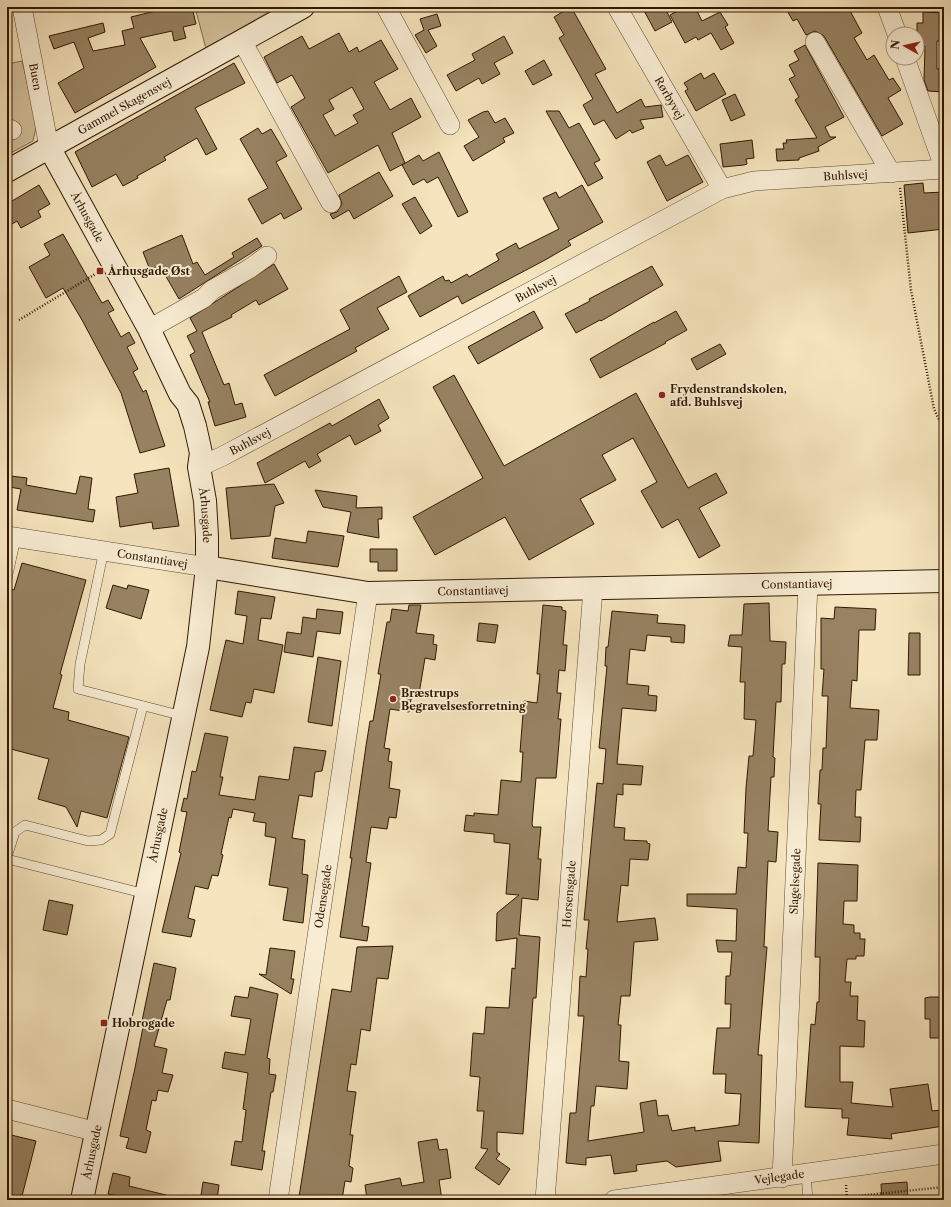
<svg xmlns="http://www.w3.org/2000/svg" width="951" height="1207" font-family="'Libre Caslon Text',serif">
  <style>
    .green { fill: #d4c19d; stroke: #826c4e }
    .building { fill: #978262; stroke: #311800; fill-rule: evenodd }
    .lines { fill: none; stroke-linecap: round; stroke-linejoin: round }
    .lane-casing { stroke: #624b2f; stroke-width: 10 }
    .street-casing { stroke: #624b2f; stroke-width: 20 }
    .secondary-casing { stroke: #311800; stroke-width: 24 }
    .path { stroke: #311800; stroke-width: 2.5; stroke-dasharray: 1 2; stroke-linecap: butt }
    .lane { stroke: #f8edd4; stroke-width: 9 }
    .street { stroke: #f8edd4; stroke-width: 19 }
    .secondary { stroke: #f8edd4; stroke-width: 22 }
    .poi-dot { fill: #8f2418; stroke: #f8edd4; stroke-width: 1.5 }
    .labels { text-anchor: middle; stroke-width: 4; stroke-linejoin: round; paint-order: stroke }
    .street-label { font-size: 11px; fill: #311800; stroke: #f8edd4 }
    .poi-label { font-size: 11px; font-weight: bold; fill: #311800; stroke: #f8edd4; text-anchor: start }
  </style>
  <rect width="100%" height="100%" fill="#f5e4bd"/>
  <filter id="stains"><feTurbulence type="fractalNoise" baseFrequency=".005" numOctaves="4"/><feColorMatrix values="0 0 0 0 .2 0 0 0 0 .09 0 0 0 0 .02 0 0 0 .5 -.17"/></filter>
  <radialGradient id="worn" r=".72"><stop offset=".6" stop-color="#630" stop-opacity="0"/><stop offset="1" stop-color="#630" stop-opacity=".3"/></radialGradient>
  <g class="green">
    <polygon points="195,7 277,7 206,49"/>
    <polygon points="22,61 37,123 33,141 7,155 7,64"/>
  </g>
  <g class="building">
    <polygon points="172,7 192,7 196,24 183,27 186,38 174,41 172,31 140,38 156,67 75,113 58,83 84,68 74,42 54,49 49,36 103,23 105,32 88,38 93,51 125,45 122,31 134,28 131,17"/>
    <polygon points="571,7 606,69 595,74 617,113 641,99 645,107 661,105 663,117 640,120 644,128 632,133 630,130 616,139 604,120 594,125 583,105 593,99 559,38 564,35 554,17"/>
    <polygon points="642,7 660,7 663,12 666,10 672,22 655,31"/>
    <polygon points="685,7 695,7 702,21 720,12 728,25 725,27 734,43 721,50 711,33 698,40 696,37 685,43 670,15"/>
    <polygon points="785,7 848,7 862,33 854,38 867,60 874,55 889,80 893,78 901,90 888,98 903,124 882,136 824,36 815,31 806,35 797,19 793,21"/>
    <polygon points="923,12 944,13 944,41 937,41 937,69 944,69 944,92 928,91 924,80 925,46 917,46 917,23 923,23"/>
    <polygon points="437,14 441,26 428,30 437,46 426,53 415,35 424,30 420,19"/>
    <path d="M339,33L349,52L357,47L359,52L381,40L398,69L374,82L390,110L411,98L421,117L392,133L405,163L390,171L378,145L328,173L291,107L305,98L292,75L277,83L264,57L302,36L309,49ZM352,87L364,109L353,115L358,123L335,136L323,115L334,109L329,100Z"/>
    <polygon points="504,36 513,53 494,63 500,74 482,84 479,78 456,91 447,75 475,60 472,54"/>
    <polygon points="805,45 844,117 825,127 830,137 836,137 818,147 819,151 799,158 799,160 777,161 776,149 784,149 783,143 787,143 786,140 817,138 795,100 799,97 789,79 795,76 789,65 799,60 794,51"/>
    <polygon points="544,60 552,75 533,85 525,71"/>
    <polygon points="234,63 245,83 195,108 217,149 206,155 197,138 164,157 166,160 137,176 138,178 123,186 116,174 92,187 75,152"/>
    <polygon points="701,73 704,79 714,73 726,94 696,111 685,91 688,89 684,83"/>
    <polygon points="735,94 745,115 731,121 722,100"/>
    <polygon points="488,111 495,123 505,118 514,133 503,138 505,142 473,161 464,146 479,137 468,120 483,112"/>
    <polygon points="546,111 559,111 569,128 579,123 600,160 594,163 603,178 588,186"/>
    <polygon points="258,128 262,134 271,129 287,156 276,162 302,209 284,219 281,213 262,224 248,199 268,188 240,139"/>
    <polygon points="752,140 754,158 746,159 747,164 744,165 723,167 720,144"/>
    <polygon points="439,152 468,212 458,217 438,177 427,183 424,179 413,185 402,165 419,155 423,161"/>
    <polygon points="660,155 666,166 688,155 703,182 667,201 647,162"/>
    <polygon points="379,172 393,196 354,219 349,210 333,219 330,214 337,212 342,204 339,195"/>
    <polygon points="923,183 924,193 944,192 944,229 908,233 904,185"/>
    <polygon points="39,185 50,204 38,211 41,217 21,228 17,221 7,227 7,204"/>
    <polygon points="582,185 603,222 568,241 571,245 545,260 462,304 458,296 420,317 408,296 443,276 445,281 449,280 451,283 467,274 469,277 499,260 496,254 516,243 519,249 559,229 543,198 556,192 559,198"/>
    <polygon points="415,197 432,226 420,234 402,204"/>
    <polygon points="63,234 102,303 108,300 114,310 108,313 121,337 129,332 135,343 127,347 138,369 133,372 143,392 146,390 165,446 140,453 121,393 82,320 63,288 46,298 29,267 50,255 44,244"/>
    <polygon points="182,235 193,264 197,262 205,275 234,257 232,253 257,238 262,246 179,299 160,266 150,270 143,252"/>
    <polygon points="274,264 288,289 259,305 256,300 231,315 232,317 202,332 224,385 229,383 235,405 242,403 246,417 215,426 208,402 210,402 190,355 195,352 187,336 197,331 190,318"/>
    <polygon points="652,266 663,285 601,321 600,320 576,333 565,314 590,301 589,299"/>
    <polygon points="399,276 407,292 377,308 389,329 355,348 357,351 275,396 264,375 350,329 340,310"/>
    <polygon points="534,311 543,328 478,364 468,347"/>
    <polygon points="676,311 687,330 665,342 666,343 600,378 590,359 654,322 654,323"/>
    <polygon points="720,344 726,354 697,370 691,359"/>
    <polygon points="454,375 504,466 636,393 688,488 716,473 727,493 699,508 720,546 699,558 678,519 662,528 641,491 657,482 633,438 602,455 616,480 580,499 594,524 529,560 505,517 435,555 413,517 483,478 433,387"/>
    <polygon points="379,399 389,418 378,425 381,431 355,445 350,435 317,454 321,461 309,468 305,461 265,483 257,463 330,423 332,426"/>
    <polygon points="169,468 179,526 153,529 152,522 120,527 116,497 138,493 134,474"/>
    <polygon points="11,476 27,478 26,485 76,494 80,476 92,478 88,509 95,510 93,522 17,510 21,489 9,487"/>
    <polygon points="274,484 284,503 275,506 270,536 231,539 226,488"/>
    <polygon points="315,490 357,496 356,508 382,507 382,519 378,519 379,538 347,532 351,512 323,507"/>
    <polygon points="308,531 344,536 338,567 272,558 275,538 306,543"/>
    <polygon points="370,549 397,549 397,571 378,571 378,562 370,562"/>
    <polygon points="22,563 86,580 60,674 62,675 53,708 69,712 68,720 129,737 107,818 81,811 77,827 66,807 38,799 49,759 7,748 7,588 14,590"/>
    <polygon points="113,585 127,589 128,585 149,590 141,619 106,608"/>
    <polygon points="238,591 275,597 271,619 261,618 258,640 283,645 274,693 254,689 251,703 246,702 242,717 210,710 226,640 243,644 247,616 235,614"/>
    <polygon points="769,603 770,641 786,642 785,664 782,664 781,702 776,702 773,757 775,758 774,777 771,777 768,831 778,832 776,862 768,861 764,947 767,947 758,1055 762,1055 759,1143 718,1141 721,1161 676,1167 667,1161 636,1165 637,1171 614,1174 611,1155 586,1158 586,1165 566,1163 570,1113 576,1113 584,1016 578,1016 580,976 586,977 588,949 586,949 589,920 584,920 597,783 603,784 606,749 599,748 607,666 605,666 606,647 608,647 612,611 658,615 657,623 685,625 684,643 671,642 671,637 647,635 645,651 630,649 627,684 649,686 648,695 657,696 656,711 622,708 617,764 643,766 641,785 623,784 623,795 617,794 614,827 625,828 624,840 647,841 647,843 650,844 648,860 630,859 628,886 621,885 617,922 655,918 658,940 634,942 630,996 621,996 618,1025 621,1025 619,1061 629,1062 627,1089 596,1086 594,1106 591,1106 588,1141 644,1132 640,1103 656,1100 658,1116 668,1115 672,1131 695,1127 695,1131 739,1125 741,1094 725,1093 726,1074 713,1074 717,1028 730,1028 731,1004 725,1004 726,976 730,976 732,952 718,952 716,940 736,941 737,909 687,906 687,894 736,894 738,867 746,868 748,833 744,833 746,788 749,756 753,756 756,720 744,719 745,682 740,682 742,647 728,646 730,635 742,635 744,604"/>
    <polygon points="409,605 421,605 416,633 434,635 433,644 437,645 435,660 425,658 419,694 412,693 409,712 390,709 384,748 390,749 388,761 392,762 389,788 400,790 396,818 389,817 387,829 371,827 366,862 371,863 362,926 369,927 367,941 340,937 352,858 350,858 366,746 370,721 373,721 381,674 378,674 387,622 390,622 392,609 408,611"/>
    <polygon points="543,605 562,607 562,610 566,611 563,645 567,645 565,671 559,670 557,693 561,693 558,719 561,719 556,778 536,778 532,824 533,827 541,827 538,859 541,859 538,900 522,898 519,935 540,937 536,998 533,998 523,1134 497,1132 497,1152 500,1154 496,1159 510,1169 499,1185 475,1168 488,1149 481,1148 484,1111 477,1111 480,1077 470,1076 473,1033 484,1034 486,1007 509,1008 512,968 515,969 517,938 496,941 497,913 519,895 506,894 510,844 494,842 494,834 464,831 466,815 474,816 474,813 498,815 501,780 521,782 523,752 520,752 524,701 537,703 540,674 537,674"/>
    <polygon points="835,607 876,609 875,630 859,630 857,681 852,680 850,708 879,710 877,740 865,740 861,790 856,790 855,817 861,817 860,842 819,840 821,804 818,804 820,770 822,770 823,748 826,748 828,696 822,696 824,669 821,669 821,618 834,619"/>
    <polygon points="317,609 343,612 340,634 317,631 313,657 284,652 287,632 301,634 303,617 316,619"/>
    <polygon points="479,623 498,625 495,643 477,641"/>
    <polygon points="909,633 920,633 920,675 908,675"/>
    <polygon points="318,657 341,661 332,726 308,722"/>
    <polygon points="205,733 228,737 220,777 223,777 219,795 255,800 259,776 289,780 294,747 326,751 322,771 315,772 312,797 299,795 292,838 305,840 302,874 308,875 303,923 283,920 288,888 269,885 276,838 265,836 266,823 253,821 255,813 233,809 231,818 229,817 221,854 223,855 218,876 212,875 208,889 195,886 188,918 195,920 191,937 162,932 181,853 179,852 187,812 181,811 184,798 187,799 192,771 196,772"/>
    <polygon points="818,863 858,865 857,901 844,901 843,924 854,925 854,933 860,933 860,939 865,939 864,956 856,956 856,959 847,959 845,982 851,982 850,996 858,996 857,1020 865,1021 864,1047 840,1046 840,1082 853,1082 851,1103 893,1107 890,1089 928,1084 932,1111 941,1110 944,1126 891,1134 892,1139 847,1135 849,1118 842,1118 842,1109 805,1107 811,1024 815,1025 817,1002 819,1002 820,957 815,957"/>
    <polygon points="49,900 73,905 67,935 43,930"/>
    <polygon points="393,946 388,979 377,978 370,1031 361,1029 356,1065 351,1064 347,1091 356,1092 350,1135 353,1135 349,1166 353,1168 351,1182 345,1181 342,1200 319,1200 299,1197 332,989 351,992 357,947"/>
    <polygon points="270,948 295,951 291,979 294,979 291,994 259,974 266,975"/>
    <polygon points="154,963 176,968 170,1000 167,1000 154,1046 167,1049 162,1073 173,1075 168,1092 158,1090 156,1101 152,1100 146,1130 151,1132 146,1153 126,1148 129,1138 120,1136 135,1068 144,1022 142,1021"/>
    <polygon points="250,987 278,994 267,1058 270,1059 269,1074 276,1075 273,1092 271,1092 262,1151 265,1151 262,1170 231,1165 235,1141 242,1142 246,1110 243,1109 248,1073 222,1068 225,1052 245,1055 251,1019 231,1016 235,996 248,998"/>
    <polygon points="930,997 944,997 944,1038 930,1038 930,1019 925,1019 925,998"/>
    <polygon points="7,1134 36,1141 21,1200 7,1200"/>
    <polygon points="437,1139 439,1150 447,1149 451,1178 439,1180 442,1200 367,1200 365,1185 400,1178 402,1186 424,1182 418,1142"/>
    <polygon points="113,1173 130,1177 129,1186 166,1195 166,1200 125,1200 126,1198 108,1194"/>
    <polygon points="203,1182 219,1185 217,1200 202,1200 203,1196 201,1195"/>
    <polygon points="907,1182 908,1200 882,1200 881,1184"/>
  </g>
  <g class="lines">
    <g class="lane-casing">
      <g id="lane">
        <polyline points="104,550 80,664 78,689 183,716"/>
        <polyline points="7,579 16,538"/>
        <polyline points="7,857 15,832 25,825 88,841 101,840 110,834 143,706"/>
        <polyline points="7,859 146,894"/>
        <polyline points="806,1174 808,1200"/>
      </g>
    </g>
    <g class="street-casing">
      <g id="street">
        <path id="s1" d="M22,7L49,147"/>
        <polyline points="386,7 450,125"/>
        <path id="s2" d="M617,7L722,189"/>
        <polyline points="887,7 897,34"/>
        <polyline points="242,41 331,203"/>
        <polyline points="815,42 891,173"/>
        <polyline points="905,58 944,167"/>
        <polyline points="7,128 12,130"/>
        <polyline points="149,329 204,298 212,290 249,269 267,256"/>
        <path id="s3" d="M199,467L223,456L722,189L754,181L944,169"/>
        <path id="s4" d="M7,536L207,567"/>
        <polyline points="7,1109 97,1132"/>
        <path id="s5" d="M782,1178L808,584"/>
        <path id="s6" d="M278,1200L368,593"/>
        <path id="s7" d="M545,1200L593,589"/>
        <path id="s8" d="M614,1200L944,1154"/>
      </g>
    </g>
    <g class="secondary-casing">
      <g id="secondary">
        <path id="s9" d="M49,147L149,329L180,394L188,404L195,426L201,453L199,467L205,501L207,536V567L198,647L82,1200"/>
        <path id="s10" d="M7,171L303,7"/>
        <path id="s11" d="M207,567L368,593L944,581"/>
      </g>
    </g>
    <g class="path">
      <polyline points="216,7 217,10 221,7"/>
      <polyline points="900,188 911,290 934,409 944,430"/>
      <polyline points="19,320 97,273"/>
      <polyline points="846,1185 847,1200"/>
      <polyline points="847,1197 944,1187"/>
    </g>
    <use href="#lane" class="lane"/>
    <use href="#street" class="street"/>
    <use href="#secondary" class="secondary"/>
  </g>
  <g class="poi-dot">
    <rect x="96" y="267" width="8" height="8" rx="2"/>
    <circle cx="662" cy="395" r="4"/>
    <circle cx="393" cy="699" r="4"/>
    <rect x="100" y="1019" width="8" height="8" rx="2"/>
  </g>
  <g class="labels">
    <g class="street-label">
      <text dy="4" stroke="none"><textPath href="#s1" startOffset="71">Buen</textPath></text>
      <text dy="4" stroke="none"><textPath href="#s2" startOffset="105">Rørbyvej</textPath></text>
      <text dy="4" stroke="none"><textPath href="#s10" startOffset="134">Gammel Skagensvej</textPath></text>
      <text dy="4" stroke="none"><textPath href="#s3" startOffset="717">Buhlsvej</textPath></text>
      <text dy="4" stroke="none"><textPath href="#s9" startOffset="80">Århusgade</textPath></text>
      <text dy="4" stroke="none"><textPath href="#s3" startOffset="381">Buhlsvej</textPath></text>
      <text dy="4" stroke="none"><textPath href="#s3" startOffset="57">Buhlsvej</textPath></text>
      <text dy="4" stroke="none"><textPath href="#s9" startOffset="406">Århusgade</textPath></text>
      <text dy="4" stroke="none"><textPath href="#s4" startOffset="147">Constantiavej</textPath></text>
      <text dy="4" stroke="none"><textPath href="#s11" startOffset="592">Constantiavej</textPath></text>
      <text dy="4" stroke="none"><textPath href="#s11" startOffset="268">Constantiavej</textPath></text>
      <text transform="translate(158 835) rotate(-78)" y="4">Århusgade</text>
      <text dy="4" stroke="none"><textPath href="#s5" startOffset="297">Slagelsegade</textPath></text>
      <text dy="4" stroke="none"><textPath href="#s7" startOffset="307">Horsensgade</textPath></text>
      <text dy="4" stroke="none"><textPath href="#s6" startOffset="307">Odensegade</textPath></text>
      <text transform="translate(92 1152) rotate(-78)" y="4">Århusgade</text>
      <text dy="4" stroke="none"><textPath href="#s8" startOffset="167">Vejlegade</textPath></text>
    </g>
    <g class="poi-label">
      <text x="108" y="275">Århusgade Øst</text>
      <text x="670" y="393">Frydenstrandskolen,<tspan x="670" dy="13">afd. Buhlsvej</tspan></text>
      <text x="401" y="697">Bræstrups<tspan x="401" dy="13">Begravelsesforretning</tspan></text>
      <text x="112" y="1027">Hobrogade</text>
    </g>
  </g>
  <rect width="951" height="1207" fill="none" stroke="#f5e4bd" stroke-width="24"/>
  <rect x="8" y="8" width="935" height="1191" fill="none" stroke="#311800" stroke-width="2"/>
  <rect x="12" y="12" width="927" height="1183" fill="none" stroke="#311800"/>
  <g transform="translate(905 46) rotate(278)"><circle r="19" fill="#f8edd4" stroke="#a8987f"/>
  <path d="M0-3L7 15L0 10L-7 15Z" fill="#8f2418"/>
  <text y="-6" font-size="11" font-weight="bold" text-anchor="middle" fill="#311800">N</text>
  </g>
  <rect width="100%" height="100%" filter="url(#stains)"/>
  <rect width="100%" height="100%" fill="url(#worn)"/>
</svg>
